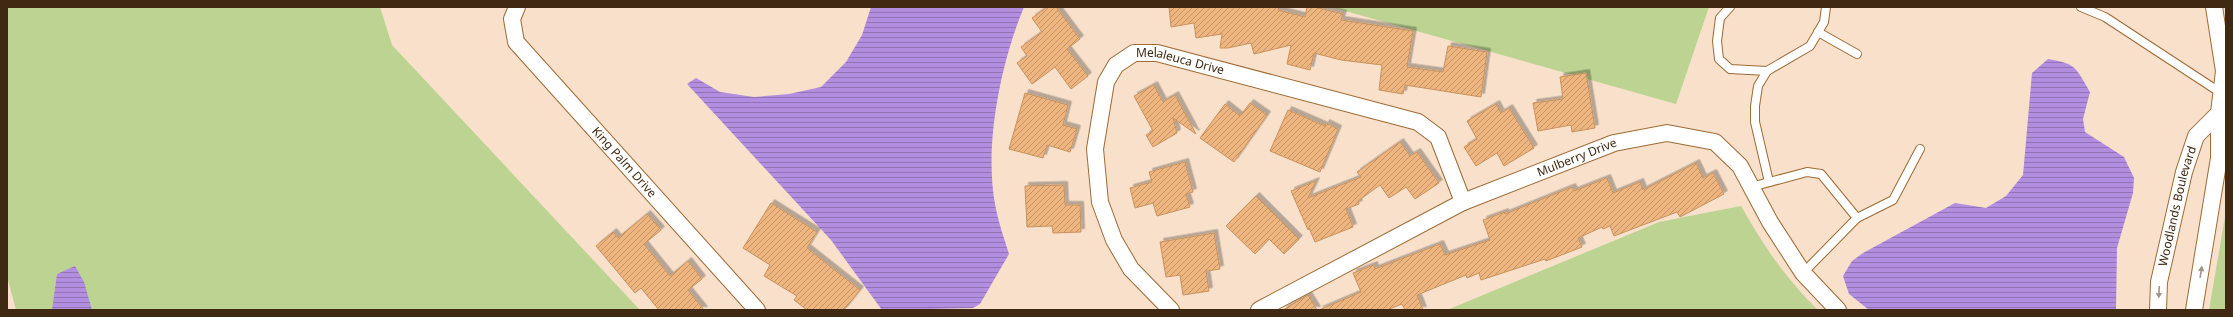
<svg xmlns="http://www.w3.org/2000/svg" width="2233" height="317" font-family="'Noto Sans',sans-serif">
  <style>
    .green { fill: #bcd391 }
    .water { fill: url(#water-rules) }
    .building { fill: url(#building-hatch); stroke: #c8915c; filter: url(#shadow) }
    .lines { fill: none; stroke-linecap: round; stroke-linejoin: round }
    .lane-casing { stroke: #9e6a35; stroke-width: 10 }
    .street-casing { stroke: #9e6a35; stroke-width: 18 }
    .lane { stroke: #fff; stroke-width: 8 }
    .street { stroke: #fff; stroke-width: 16 }
    .oneway { fill: #a09489 }
    .labels { text-anchor: middle; stroke-width: 3.5; stroke-linejoin: round; paint-order: stroke }
    .street-label { font-size: 12px; fill: #402913; stroke: #fcf0e5 }
  </style>
  <defs>
    <pattern id="water-rules" width="6" height="5" patternUnits="userSpaceOnUse"><rect width="6" height="5" fill="#b28de0"/><path d="M0 2.5h6" fill="none" stroke="#9273b4"/></pattern>
    <pattern id="building-hatch" width="6" height="6" patternUnits="userSpaceOnUse"><rect width="6" height="6" fill="#eeb57f"/><path d="M-1 1l2-2M0 6l6-6M5 7l2-2" fill="none" stroke="#c29367"/></pattern>
    <filter id="shadow"><feDropShadow dx="3.5" dy="-3.5" stdDeviation="0" flood-color="#0004"/></filter>
  </defs>
  <rect width="100%" height="100%" fill="#f8e0cb"/>
  <g class="green">
    <polygon points="7,7 380,7 392,45 640,310 16,310 7,276"/>
    <polygon points="1331,7 1709,7 1676,104"/>
    <path d="M1741,206C1764,246 1785,278 1818,310H1447L1659,222Z"/>
    <polygon points="2226,211 2226,310 2209,310"/>
  </g>
  <g class="water">
    <path d="M871,7H1024C1001,62 984,145 995,204C998,221 1004,238 1009,254L980,304L973,308L882,310L831,240L687,84L696,78L720,92L754,97L789,94L821,87L846,62L862,35Z"/>
    <path d="M2048,59C2077,64 2075,67 2090,92L2083,119L2085,132L2124,157L2134,178L2133,193L2117,248L2116,310H1869L1849,294L1843,276L1852,261L1863,253L1955,203L1986,208L2006,196L2023,175L2032,73Z"/>
    <polygon points="75,266 84,282 92,310 52,310 57,274"/>
  </g>
  <g class="building">
    <polygon points="1047,7 1056,7 1080,39 1067,49 1088,76 1071,89 1055,67 1032,84 1017,63 1027,56 1021,47 1042,32 1032,18"/>
    <polygon points="1169,7 1279,7 1278,10 1305,17 1307,7 1314,7 1343,14 1341,20 1413,31 1407,67 1443,72 1448,46 1487,52 1481,97 1405,85 1403,94 1379,90 1382,65 1341,60 1314,53 1310,70 1287,64 1291,45 1254,54 1251,43 1228,48 1220,48 1222,34 1196,38 1194,23 1171,27"/>
    <polygon points="1586,73 1595,128 1572,132 1571,125 1538,131 1533,103 1563,99 1560,77"/>
    <polygon points="1154,85 1163,102 1175,95 1196,134 1173,118 1177,133 1153,147 1146,135 1153,131 1134,96"/>
    <polygon points="1025,93 1068,105 1063,125 1077,129 1070,152 1047,145 1043,158 1009,149"/>
    <polygon points="1250,103 1267,115 1234,162 1200,138 1225,104 1240,116"/>
    <polygon points="1496,104 1501,113 1509,108 1534,148 1504,166 1497,153 1476,166 1464,147 1477,139 1467,121"/>
    <polygon points="1288,110 1325,126 1326,123 1338,129 1320,172 1270,151"/>
    <polygon points="1400,142 1410,156 1417,152 1439,183 1415,199 1406,187 1389,198 1380,185 1358,201 1359,204 1346,209 1353,227 1315,242 1309,228 1308,230 1291,191 1316,181 1308,198 1361,177 1357,172"/>
    <polygon points="1185,162 1193,192 1186,194 1190,207 1157,216 1153,203 1135,208 1130,188 1152,182 1149,172"/>
    <polygon points="1696,163 1703,178 1713,173 1724,194 1680,217 1677,212 1614,236 1610,226 1603,229 1602,227 1578,238 1582,247 1546,261 1545,259 1481,280 1479,273 1467,278 1466,275 1417,295 1423,310 1405,310 1402,304 1387,310 1319,310 1361,292 1353,273 1374,265 1375,269 1440,244 1445,255 1490,240 1483,220 1505,212 1505,214 1572,187 1574,191 1607,178 1613,193 1640,182 1643,190"/>
    <polygon points="1064,185 1065,205 1080,205 1081,232 1053,233 1052,226 1027,227 1025,186"/>
    <polygon points="1256,196 1299,239 1284,254 1269,239 1255,254 1226,226"/>
    <polygon points="771,203 817,232 807,248 860,290 844,310 807,310 794,300 797,296 764,276 770,265 743,248"/>
    <polygon points="647,214 661,230 644,244 670,276 688,261 702,279 688,290 704,310 659,310 641,288 635,293 596,246 613,232 618,238"/>
    <polygon points="1214,233 1220,269 1206,271 1209,291 1183,295 1180,275 1166,277 1160,242"/>
    <polygon points="1308,295 1317,310 1283,310"/>
  </g>
  <g class="lines">
    <g class="lane-casing">
      <g id="lane">
        <polyline points="1730,7 1720,18 1717,41 1719,59 1730,69 1767,71"/>
        <polyline points="2081,7 2105,17 2221,93"/>
        <polyline points="1818,32 1857,54"/>
        <polyline points="1769,182 1755,122 1755,106 1758,86 1767,71 1810,46 1824,22 1826,7"/>
        <polyline points="1751,187 1807,172 1821,174 1857,218 1803,273"/>
        <polyline points="1857,218 1893,200 1920,149"/>
      </g>
    </g>
    <g class="street-casing">
      <g id="street">
        <path id="s1" d="M517,7L512,19L516,42L757,310"/>
        <path id="s2" d="M1171,310L1131,269L1114,240L1100,202L1095,149L1106,82L1116,65L1134,53H1157L1418,122L1438,137L1463,202"/>
        <path id="s3" d="M1259,310L1463,202L1614,143L1667,133L1715,142L1740,166L1770,222L1803,273L1838,310"/>
        <path id="s4" d="M2158,310L2159,282L2184,172L2196,136L2219,113"/>
        <polyline points="2194,310 2219,158 2219,113 2224,71 2214,7"/>
      </g>
    </g>
    <use href="#lane" class="lane"/>
    <use href="#street" class="street"/>
  </g>
  <defs><path id="oneway-solid" d="M-6-.8H1V-3.2L6.5 0L1 3.2V.8H-6Z"/></defs>
  <g class="oneway">
    <use href="#oneway-solid" transform="translate(2201 272) rotate(-81)"/>
    <use href="#oneway-solid" transform="translate(2159 292) rotate(93)"/>
  </g>
  <g class="labels">
    <g class="street-label">
      <text dy="4" stroke="none"><textPath href="#s2" startOffset="341">Melaleuca Drive</textPath></text>
      <text dy="4" stroke="none"><textPath href="#s3" startOffset="353">Mulberry Drive</textPath></text>
      <text dy="4" stroke="none"><textPath href="#s1" startOffset="198">King Palm Drive</textPath></text>
      <text dy="4" stroke="none"><textPath href="#s4" startOffset="106">Woodlands Boulevard</textPath></text>
    </g>
  </g>
  <rect width="2233" height="317" fill="none" stroke="#402913" stroke-width="16"/>
</svg>
